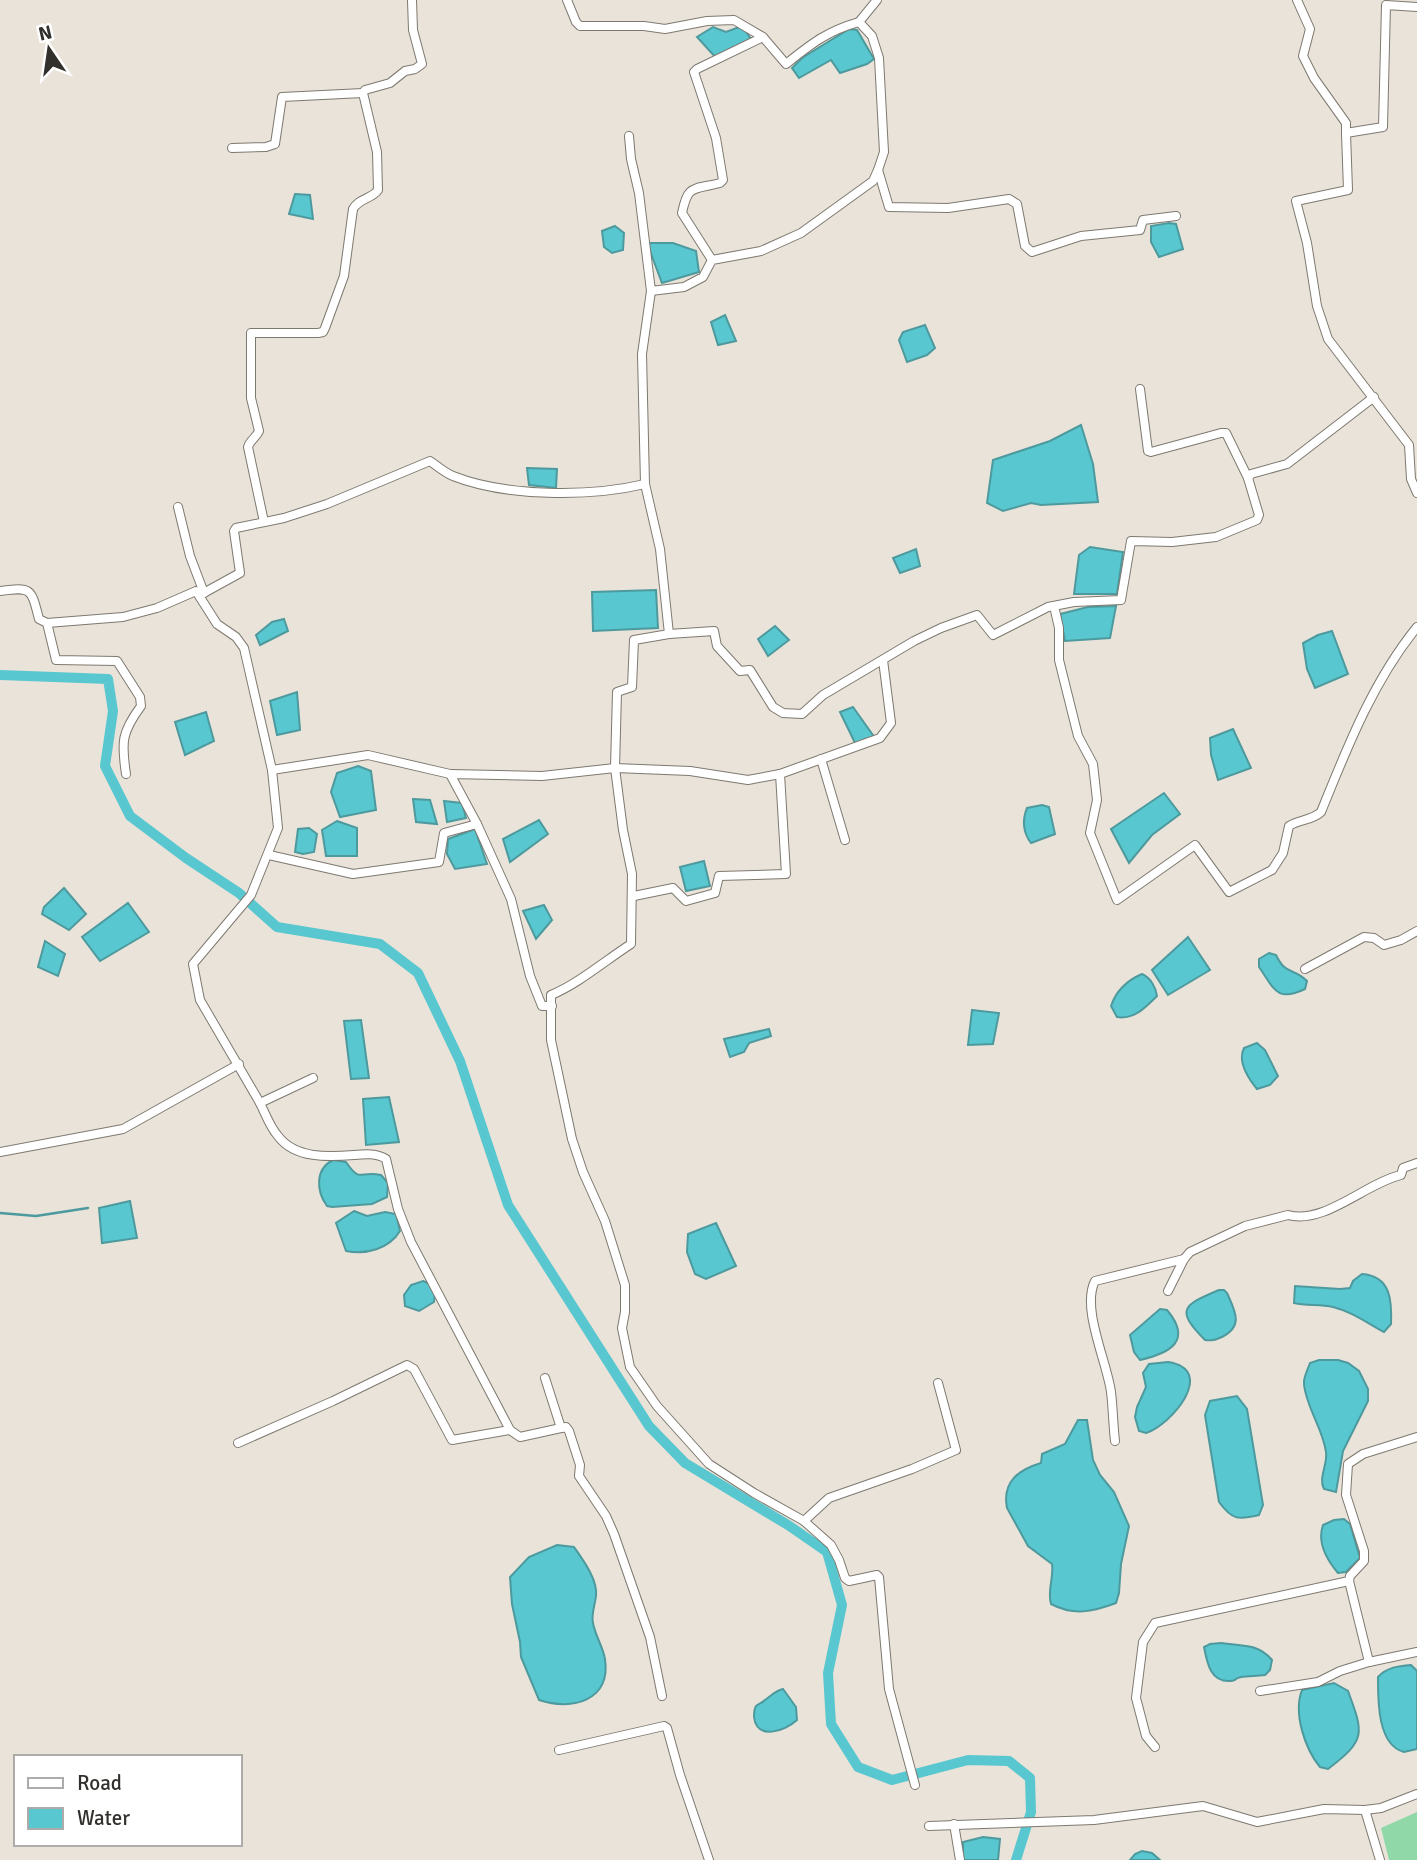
<svg xmlns="http://www.w3.org/2000/svg" width="1417" height="1860" font-family="Signika,sans-serif">
  <style>
    .green { fill: #91d8a8 }
    .water { fill: #59c7cf; stroke: #4d9a9e; stroke-width: 2 }
    .lines { fill: none; stroke-linecap: round; stroke-linejoin: round }
    .stream { stroke: #4d9a9e; stroke-width: 2.5 }
    .canal { stroke: #59c7cf; stroke-width: 10 }
    .minor-casing { stroke: #7e7970; stroke-width: 10 }
    .minor { stroke: #fff; stroke-width: 8 }
  </style>
  <rect width="100%" height="100%" fill="#e9e3d9"/>
  <polygon class="green" points="1417,1812 1417,1860 1389,1860 1381,1828"/>
  <g class="water">
    <polygon points="742,26 751,39 717,59 697,37 713,27 726,32"/>
    <polygon points="849,29 857,30 874,59 867,64 840,73 831,60 799,78 792,68 802,58"/>
    <polygon points="295,194 310,195 313,219 289,214"/>
    <polygon points="1169,223 1176,224 1183,249 1159,257 1151,242 1151,226"/>
    <polygon points="615,226 624,233 623,250 612,253 604,247 602,231"/>
    <polygon points="647,243 673,243 696,251 699,272 662,283"/>
    <polygon points="725,315 736,341 718,345 711,322"/>
    <polygon points="925,325 935,348 927,355 907,362 899,340 903,332"/>
    <polygon points="1081,425 1093,464 1098,502 1041,505 1031,503 1003,511 987,503 993,460 1050,441"/>
    <polygon points="527,468 557,469 556,488 529,485"/>
    <polygon points="1090,547 1123,552 1117,594 1074,594 1079,555"/>
    <polygon points="916,549 920,566 900,573 893,558"/>
    <polygon points="656,590 658,628 593,631 592,592"/>
    <polygon points="1116,606 1110,638 1065,641 1060,614 1088,607"/>
    <polygon points="284,619 288,631 260,645 256,635 272,622"/>
    <polygon points="775,626 789,640 768,656 758,639"/>
    <polygon points="1332,631 1348,674 1315,688 1307,669 1303,643 1318,635"/>
    <polygon points="297,692 300,730 277,735 270,701"/>
    <polygon points="853,707 875,738 856,745 840,712"/>
    <polygon points="206,712 214,741 185,755 175,722"/>
    <polygon points="1233,729 1251,768 1218,780 1211,755 1210,738"/>
    <polygon points="358,766 371,771 376,810 340,817 331,792 337,773"/>
    <polygon points="1164,793 1180,814 1152,835 1129,863 1111,829"/>
    <polygon points="413,799 430,800 437,824 416,822"/>
    <polygon points="444,801 462,803 466,818 447,822"/>
    <path d="M1042,805L1049,807L1055,834L1031,843C1023,833 1022,820 1027,808Z"/>
    <polygon points="539,820 548,834 510,862 503,839"/>
    <polygon points="337,821 357,828 357,856 326,856 322,830"/>
    <polygon points="309,828 317,834 314,852 303,854 295,852 298,829"/>
    <polygon points="475,829 487,864 455,869 447,854 448,839"/>
    <polygon points="704,861 710,886 686,891 680,867"/>
    <polygon points="64,888 86,914 69,930 42,914 44,907"/>
    <polygon points="128,903 149,932 100,961 82,937"/>
    <polygon points="544,905 552,920 536,939 523,911"/>
    <polygon points="1188,937 1210,970 1168,995 1152,970"/>
    <polygon points="45,941 65,954 58,976 38,967"/>
    <path d="M1269,953L1276,955C1286,976 1293,967 1307,981L1305,989C1276,1003 1274,988 1259,967V959Z"/>
    <path d="M1142,974C1151,978 1156,988 1157,996C1146,1007 1134,1020 1117,1017L1111,1006C1116,991 1128,980 1142,974Z"/>
    <polygon points="972,1010 999,1013 993,1044 968,1045"/>
    <polygon points="361,1020 369,1078 351,1079 344,1021"/>
    <polygon points="769,1029 771,1036 749,1043 744,1052 730,1057 724,1039"/>
    <path d="M1257,1043L1265,1050L1278,1076L1270,1085L1257,1089C1248,1078 1237,1062 1244,1048Z"/>
    <polygon points="389,1097 399,1142 366,1145 363,1099"/>
    <path d="M333,1160L346,1162C361,1184 359,1170 381,1175L388,1183L387,1197L372,1204L332,1207L327,1206C316,1191 315,1169 333,1160Z"/>
    <polygon points="130,1201 137,1238 102,1243 99,1208"/>
    <path d="M354,1211L367,1216L385,1212L396,1214L400,1231C389,1249 366,1255 346,1251L336,1223Z"/>
    <polygon points="716,1223 736,1266 706,1279 695,1274 687,1252 688,1234"/>
    <path d="M1362,1274C1391,1276 1392,1301 1391,1324L1384,1332C1367,1323 1353,1312 1333,1307C1320,1304 1307,1306 1294,1303L1295,1286L1340,1289L1350,1288L1353,1281Z"/>
    <polygon points="423,1281 432,1285 435,1293 434,1302 419,1311 405,1306 404,1295 411,1285"/>
    <path d="M1219,1290H1224L1227,1293C1235,1311 1244,1326 1222,1337C1215,1340 1212,1341 1205,1340C1174,1309 1184,1305 1219,1290Z"/>
    <path d="M1160,1309L1167,1310C1193,1341 1170,1353 1140,1360L1134,1352L1130,1335Z"/>
    <path d="M1319,1360H1338L1348,1363L1359,1371L1368,1389V1401L1343,1451L1336,1492L1324,1489C1318,1478 1328,1464 1326,1452C1323,1429 1306,1407 1304,1384C1303,1378 1308,1369 1310,1363Z"/>
    <path d="M1168,1362C1218,1370 1171,1425 1146,1433L1139,1431L1135,1417L1137,1407L1146,1387L1143,1373L1149,1364Z"/>
    <path d="M1237,1396L1247,1409L1263,1505L1259,1515C1238,1520 1232,1520 1219,1502L1205,1415L1210,1401Z"/>
    <path d="M1078,1420H1087L1093,1460L1100,1475L1114,1492L1129,1526L1121,1564L1119,1593L1116,1603C1092,1612 1074,1616 1051,1604C1047,1590 1054,1579 1052,1564L1028,1546L1007,1508C1002,1482 1018,1470 1041,1463L1042,1454L1065,1444Z"/>
    <path d="M1344,1519L1350,1524L1360,1558L1346,1572L1338,1573C1327,1560 1317,1542 1323,1525L1334,1520Z"/>
    <path d="M557,1545L574,1547C583,1560 598,1580 596,1596C595,1605 591,1614 593,1623C595,1635 603,1647 605,1659C611,1701 572,1711 539,1700L521,1657L520,1642L512,1604L510,1577L529,1557Z"/>
    <path d="M1221,1643C1241,1646 1258,1643 1272,1660L1270,1670L1265,1675C1257,1676 1249,1676 1241,1677C1232,1679 1239,1680 1230,1681C1210,1682 1207,1662 1204,1647L1210,1644Z"/>
    <path d="M1411,1665L1417,1671V1749L1404,1752C1377,1745 1378,1699 1378,1677C1387,1667 1399,1666 1411,1665Z"/>
    <path d="M1334,1683L1348,1691C1364,1734 1366,1740 1328,1769L1320,1767C1305,1749 1293,1713 1302,1690Z"/>
    <path d="M783,1689L796,1707L797,1720C785,1731 757,1741 754,1717C754,1714 754,1709 756,1706C758,1704 762,1703 765,1700C772,1695 775,1691 783,1689Z"/>
    <polygon points="983,1837 1000,1839 998,1860 963,1860 963,1842"/>
    <polygon points="1142,1851 1152,1853 1160,1860 1130,1860 1135,1854"/>
  </g>
  <g class="lines">
    <polyline class="stream" points="0,1213 36,1216 88,1208"/>
    <polyline class="canal" points="0,675 108,679 113,711 105,766 130,816 186,858 239,893 277,927 380,944 418,973 460,1061 508,1205 649,1426 685,1463 788,1525 827,1552 842,1605 828,1673 831,1724 858,1767 892,1780 968,1760 1009,1761 1030,1778 1031,1812 1016,1860"/>
    <g class="minor-casing">
      <g id="minor">
        <polyline points="567,0 576,22 580,26 644,26 665,29 707,21 734,20 763,37"/>
        <polyline points="1297,0 1310,29 1303,56 1314,78 1346,123 1346,133"/>
        <polyline points="1417,7 1386,5 1383,127 1346,133 1348,190 1296,201 1307,243 1317,306 1328,339 1409,445 1411,479 1417,493"/>
        <polyline points="859,22 877,0"/>
        <polyline points="629,136 631,159 639,193 651,291 684,287 703,277 712,260 761,251 801,233 873,181 878,170 889,207 948,208 1009,199 1017,204 1025,246 1032,252 1081,236 1140,230 1143,220 1176,216"/>
        <polyline points="232,148 266,147 275,144 282,97 363,93"/>
        <path d="M712,260L682,213C688,184 693,190 720,183L723,180L716,138L694,72L697,69L763,37L786,64C811,44 827,31 859,22L872,36L879,58L884,152L878,170"/>
        <path d="M651,291L642,354L645,484L660,549L669,634L634,640L632,687L617,692L615,768L623,830L632,874L631,944C606,960 578,984 551,995V1040L572,1139L583,1172L605,1221L625,1285V1312L622,1328L630,1367L657,1406L709,1464L754,1493L804,1521L831,1545L839,1560L845,1578L849,1581L877,1575L879,1577L889,1689L915,1785"/>
        <polyline points="1140,389 1148,451 1151,452 1221,433 1226,433 1248,478"/>
        <polyline points="178,507 190,556 204,593"/>
        <path d="M264,522L248,447C250,440 256,438 259,431L251,398V333H318L323,332L325,328L344,276L353,209C359,198 372,199 378,190L377,152L363,93L365,90L390,83L405,71L415,69L422,64L413,30L412,0"/>
        <path d="M0,591C32,587 31,588 39,619L47,623"/>
        <path d="M200,595L240,573L234,531L236,528L284,518L327,504L430,461C437,466 445,473 453,476C506,497 590,497 645,484"/>
        <path d="M1054,606L1059,628V660L1078,736L1093,764L1097,800L1090,833L1117,900L1195,845L1229,892L1272,870L1283,853L1289,826C1300,819 1311,821 1321,812C1347,748 1373,681 1417,627"/>
        <polyline points="669,634 714,631 717,646 740,671 750,670 773,707 783,713 802,714 823,695 914,641 941,628 977,615 993,635 1048,607 1074,602 1121,600 1131,541 1172,542 1216,537 1257,520 1259,515 1248,478 1251,474 1287,464 1374,397"/>
        <polyline points="821,759 845,840"/>
        <polyline points="272,770 368,755 450,774"/>
        <path d="M126,774C121,741 122,732 141,706L140,697L117,661L56,660L47,623L123,617L157,608L196,591L217,624L236,637L244,648L272,770L278,828L251,895L193,964L200,1000L260,1103"/>
        <polyline points="477,824 511,899 530,976 542,1006 552,1006"/>
        <polyline points="269,855 353,874 439,862 444,833 477,824 450,774 542,776 615,768 690,771 748,780 780,774"/>
        <polyline points="634,896 673,888 686,901 715,893 719,876 786,874 780,774 880,738 891,723 883,660"/>
        <polyline points="1305,969 1364,937 1374,938 1384,945 1401,940 1417,931"/>
        <path d="M313,1078L260,1103C265,1113 270,1127 278,1136C295,1159 329,1157 354,1155C365,1154 377,1153 386,1159L398,1209L411,1242L510,1430L520,1437L561,1428L566,1427L569,1431L580,1465L579,1476L606,1516L614,1534L650,1637L662,1696"/>
        <polyline points="0,1152 123,1129 239,1064"/>
        <path d="M1168,1291L1184,1259L1190,1252L1245,1226L1288,1215C1324,1225 1366,1183 1401,1175L1403,1168L1417,1163"/>
        <polyline points="545,1378 561,1428"/>
        <path d="M1115,1441C1113,1424 1113,1408 1111,1392C1107,1362 1081,1308 1095,1281L1184,1259"/>
        <polyline points="238,1443 333,1401 407,1365 414,1369 452,1440 510,1430"/>
        <polyline points="804,1521 829,1498 912,1469 956,1450 938,1383"/>
        <polyline points="1369,1662 1349,1581 1350,1576 1364,1561 1364,1551 1346,1495 1348,1464 1363,1454 1417,1437"/>
        <polyline points="1260,1691 1318,1682 1340,1671 1369,1662 1417,1652"/>
        <polyline points="1155,1747 1146,1736 1136,1698 1143,1642 1155,1623 1349,1581"/>
        <polyline points="559,1750 664,1726 667,1728 680,1775 709,1860"/>
        <polyline points="1365,1810 1380,1860"/>
        <polyline points="954,1824 960,1860"/>
        <polyline points="929,1826 1094,1820 1203,1806 1257,1822 1324,1809 1365,1810 1381,1808 1417,1794"/>
      </g>
    </g>
    <use href="#minor" class="minor"/>
  </g>
  <rect x="14" y="1755" width="228" height="91" fill="#ffffff" stroke="#adacab" stroke-width="2"/>
  <rect x="28" y="1778" width="35" height="10" fill="#ffffff" stroke="#adacab" stroke-width="2"/>
  <text x="77" y="1790" font-size="21" fill="#32302c">Road</text>
  <rect x="28" y="1808" width="35" height="21" fill="#59c7cf" stroke="#adacab" stroke-width="2"/>
  <text x="77" y="1825" font-size="21" fill="#32302c">Water</text>
  <g transform="translate(49 49) rotate(347)" stroke="#ffffff" stroke-width="5" paint-order="stroke">
  <path d="M0-5L12 26L0 18L-12 26Z" fill="#32302c"/>
  <text y="-10" font-size="19" font-weight="bold" text-anchor="middle" fill="#32302c">N</text>
  </g>
</svg>
